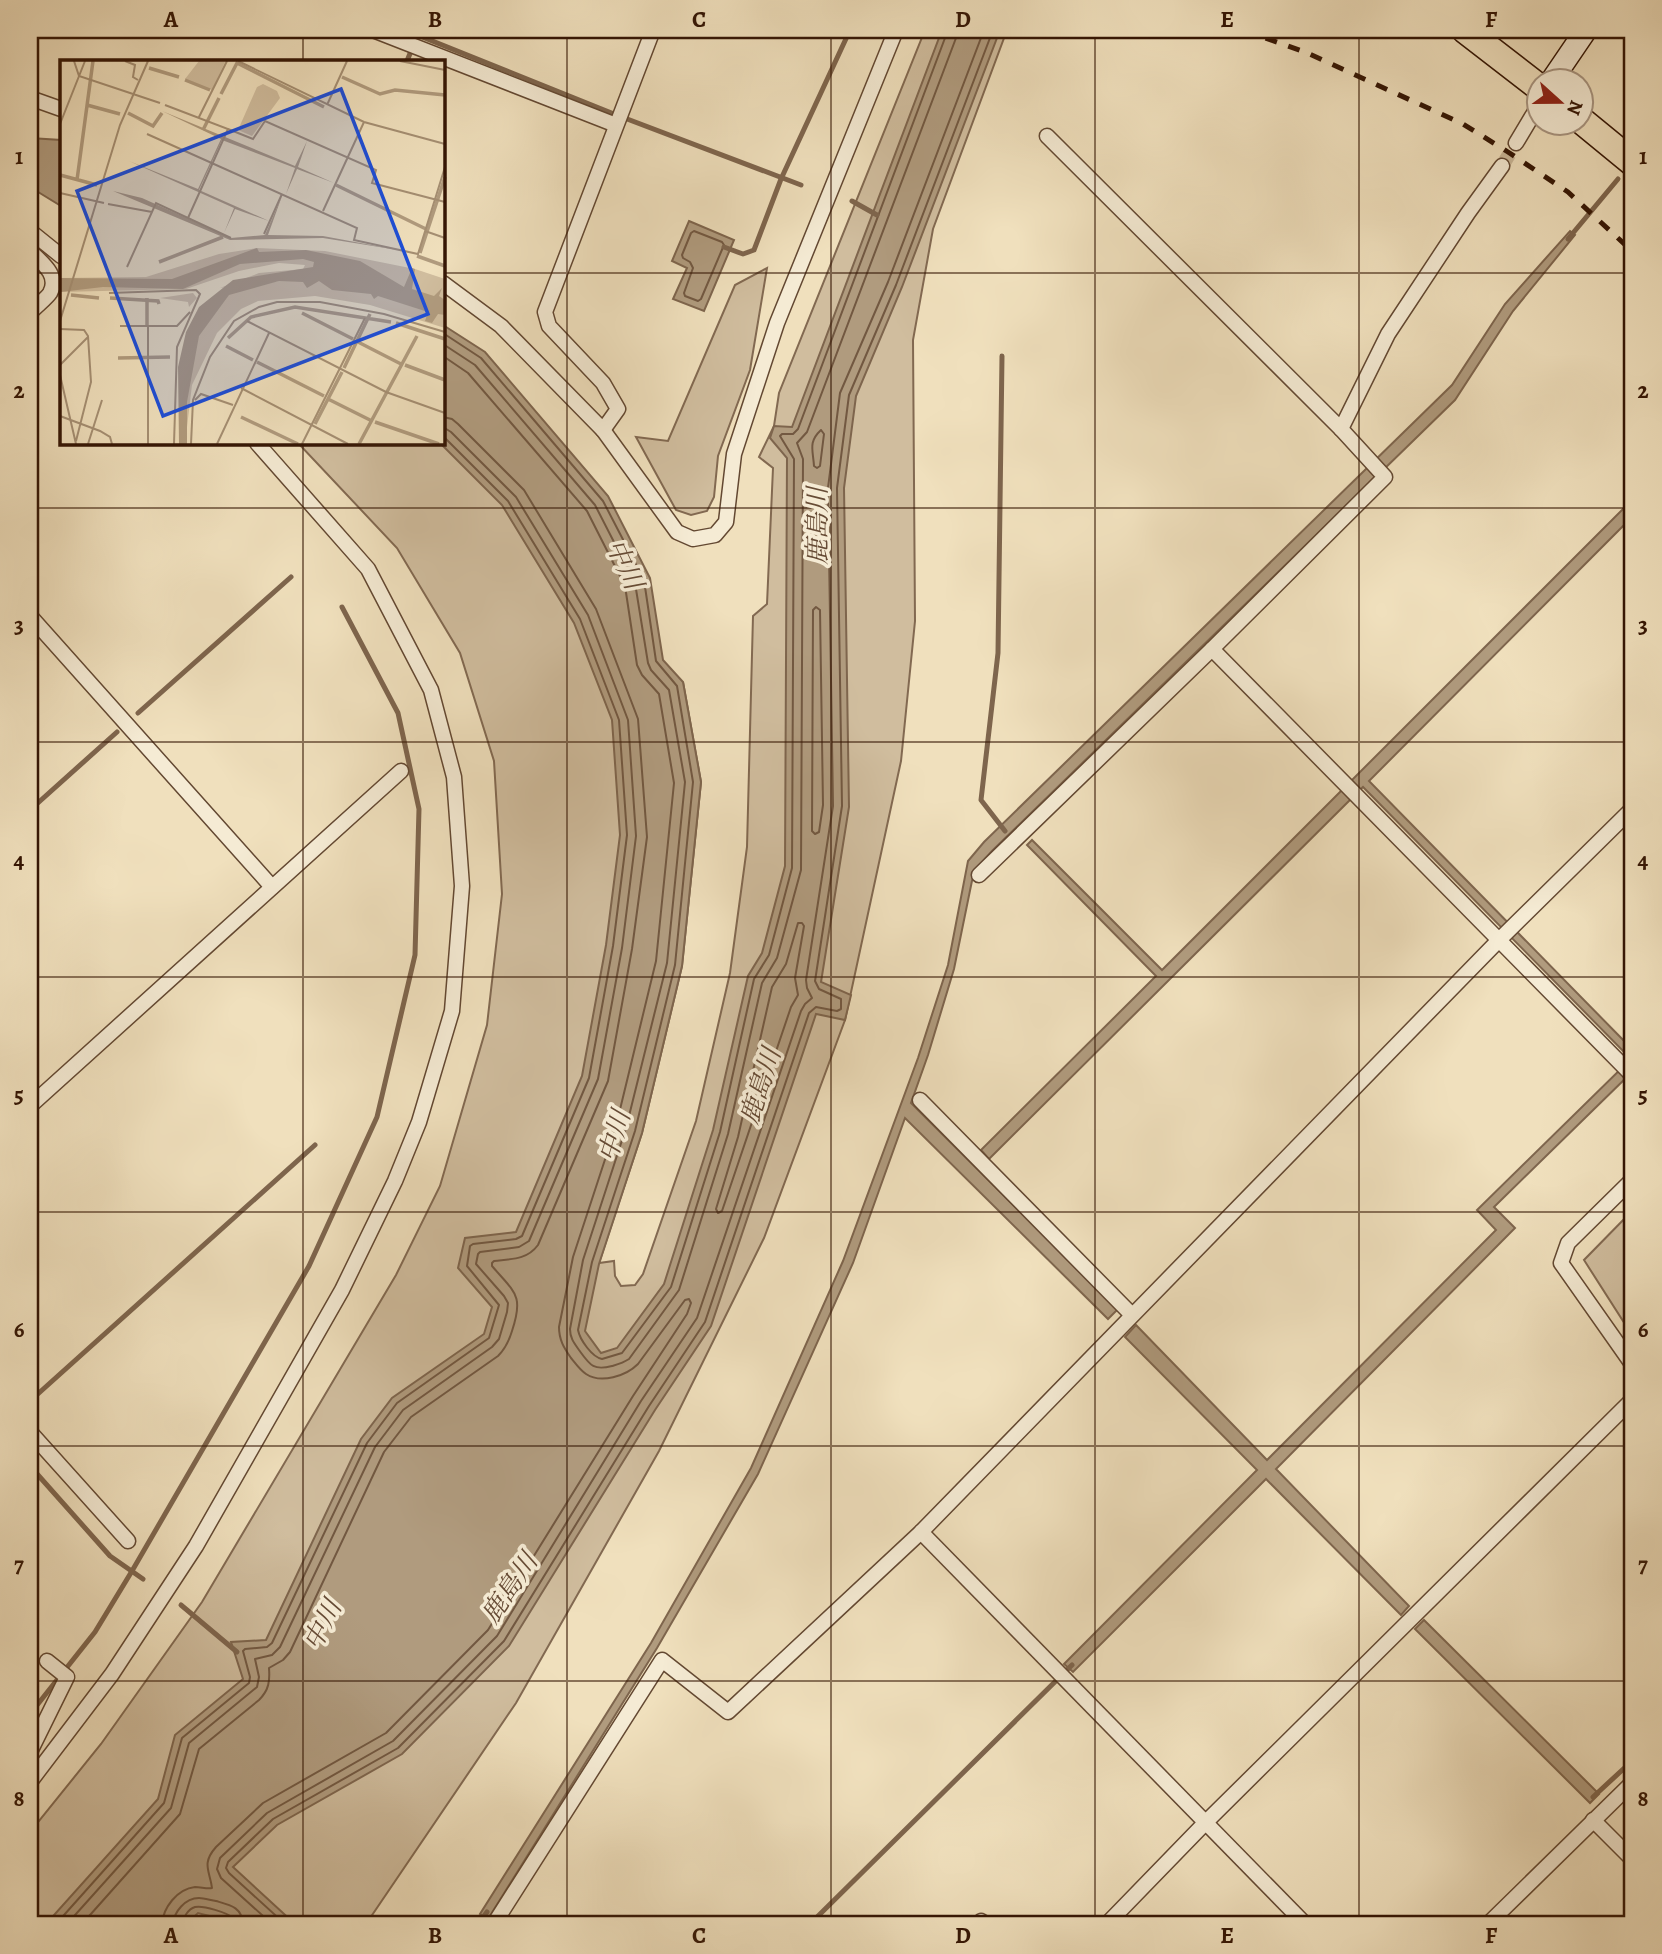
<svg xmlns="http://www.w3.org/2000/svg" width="1662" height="1954" font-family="Alegreya,'Noto Serif JP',serif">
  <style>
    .green { fill: #d0bd9e; stroke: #826951; stroke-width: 2 }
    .water { fill: #b09b7e; stroke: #7e654d; stroke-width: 2 }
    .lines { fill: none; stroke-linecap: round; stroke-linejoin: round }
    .shore { stroke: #725841; stroke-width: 2 }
    .stream { stroke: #7e654d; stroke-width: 5 }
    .street-tunnel { stroke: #cab798; stroke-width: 14; stroke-dasharray: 14 7; stroke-linecap: butt }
    .street-casing { stroke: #634832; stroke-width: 17 }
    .secondary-casing { stroke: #341504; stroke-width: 24 }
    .highway-casing { stroke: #341504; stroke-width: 29 }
    .street { stroke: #f5ebd4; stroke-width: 14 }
    .secondary { stroke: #f5ebd4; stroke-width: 21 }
    .highway { stroke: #f0e0bd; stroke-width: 26 }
    .rail { stroke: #341504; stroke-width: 5; stroke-dasharray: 12 12; stroke-linecap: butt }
    .grid { fill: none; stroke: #341504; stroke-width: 2; stroke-opacity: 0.55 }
    .labels { text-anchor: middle; stroke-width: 7; stroke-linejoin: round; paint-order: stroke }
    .water-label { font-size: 26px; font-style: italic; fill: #664b35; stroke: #f5ebd4 }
    .inset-river { fill: none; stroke: #b09b7e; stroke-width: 3.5 }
    .inset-road { fill: none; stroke: #a58f73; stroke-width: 2 }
    .view { fill: #1d4ed8; fill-opacity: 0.15; stroke: #1d4ed8; stroke-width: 3.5 }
    .inset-edge { fill: none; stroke: #341504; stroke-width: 3.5 }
    .neatline { fill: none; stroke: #341504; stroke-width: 2.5 }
    .grid-label { font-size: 23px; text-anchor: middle; font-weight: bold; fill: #341504 }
  </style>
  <rect width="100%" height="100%" fill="#f0e0bd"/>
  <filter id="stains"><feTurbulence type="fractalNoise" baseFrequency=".00286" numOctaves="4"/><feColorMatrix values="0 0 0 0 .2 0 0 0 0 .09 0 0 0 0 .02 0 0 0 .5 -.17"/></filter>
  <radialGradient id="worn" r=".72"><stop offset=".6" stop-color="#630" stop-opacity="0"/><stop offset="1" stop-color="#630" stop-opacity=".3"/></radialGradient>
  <g class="green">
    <polygon points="925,30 958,30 808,429 804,856 672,1315 522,1416 683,682 701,782 682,966 642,1133 599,1263 614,1261 615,1276 621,1286 635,1285 643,1274 696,1121 730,973 747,847 753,616 767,604 773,468 759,457 774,426 779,393"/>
    <polygon points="985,30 1007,30 933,229 913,340 915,621 901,761 845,1020 764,1238 659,1451 516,1703 366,1924 154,1924 701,1328 791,1020 844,387"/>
    <polygon points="767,268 750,370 718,456 714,497 707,511 691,515 676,510 636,437 668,441 735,285"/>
    <polygon points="443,400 647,701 552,1276 338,1547 82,1924 30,1924 30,1832 101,1744 202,1602 396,1275 440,1186 487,1025 502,894 494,761 460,653 397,548 298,443 443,443"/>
    <polygon points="1632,1211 1632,1335 1584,1260"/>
  </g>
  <g class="water">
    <polygon points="942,30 1000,30 902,287 856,396 844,488 849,807 821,982 851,995 845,1020 816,1014 711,1326 655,1410 509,1646 402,1754 277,1825 233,1867 295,1924 232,1924 225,1920 198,1913 186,1924 46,1924 158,1799 175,1735 243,1679 231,1642 266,1640 361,1439 392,1398 484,1334 492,1307 458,1268 465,1238 516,1232 582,1076 606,945 620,835 612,720 574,623 502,505 440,443 443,443 443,325 485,352 608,496 650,578 663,660 683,682 701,782 682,966 642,1133 599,1264 585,1331 601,1353 617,1348 664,1284 713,1130 748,976 762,953 785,866 787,458 770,438 774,426 792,427"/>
    <polygon points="30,138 61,140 61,206 30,187"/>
    <polygon points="689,221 734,240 704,311 673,299 687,268 672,261"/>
    <polygon points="1570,231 1575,235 1513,311 1455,400 992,851 974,871 954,969 928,1055 911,1103 1118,1309 1108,1319 905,1118 853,1263 758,1474 657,1648 488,1919 480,1914 651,1643 751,1468 843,1261 918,1058 948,965 968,861 984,842 1452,385 1505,304"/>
    <polygon points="1632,500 1632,517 1369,781 1632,1049 1632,1072 1494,1207 1515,1228 1276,1469 1409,1606 1401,1615 1266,1479 1073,1672 1064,1664 1257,1470 1125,1337 1136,1325 1267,1460 1496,1230 1477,1210 1631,1059 1363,787 989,1159 981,1150 1156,976 1027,845 1032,840 1162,970"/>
    <polygon points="1424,1620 1599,1794 1590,1803 1415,1629"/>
  </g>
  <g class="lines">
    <g class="shore">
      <polygon points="694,231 722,242 724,245 701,299 698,301 685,296 684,293 693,268 690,262 683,258 682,255 691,233"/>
      <path d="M443,333L481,358L603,501L644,580L656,661L677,686L693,782L675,965L635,1131L592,1262L578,1330C580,1340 592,1357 602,1359L622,1353L671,1287L720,1132L754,979L769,955L792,868L794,459L780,436L782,434H793L798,429L948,30"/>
      <path d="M443,344L475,365L595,505L635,583L648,663L651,670L669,690L685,782L667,963L626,1128L583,1260L570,1329C570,1338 574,1343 579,1350C590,1365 593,1371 612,1366C619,1364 623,1363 629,1359L679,1290L728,1134L762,983L777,958L801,870L803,459L797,443L807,432L956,38L957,30"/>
      <path d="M821,430L824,434L820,466L817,468L814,466C813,450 808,442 821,430Z"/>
      <polygon points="816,607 820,610 823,805 819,832 815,834 812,831 813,610"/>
      <polygon points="798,923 802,923 804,926 795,978 798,995 791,1007 722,1211 718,1213 716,1209 738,1137 772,987 786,964"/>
      <polyline points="56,1924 164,1803 182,1738 249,1683 250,1677 243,1651 245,1649 267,1647 272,1643 367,1443 397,1403 489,1338 499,1305 467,1266 470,1246 473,1244 516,1239 522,1236 589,1078 613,946 627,835 619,720 580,619 508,501 443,436"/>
      <polyline points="67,1924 171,1808 189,1743 257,1687 259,1677 255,1659 272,1655 280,1647 375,1447 403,1410 492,1347 499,1339 507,1312 508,1303 504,1296 476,1264 478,1254 480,1252 519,1247 529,1241 598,1079 622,948 636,836 628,720 588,615 516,497 451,432 443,427"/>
      <path d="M82,1924L180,1814L199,1749L259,1700C269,1690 270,1681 269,1668L283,1660L290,1652L384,1452L411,1417L498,1356C506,1348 509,1341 512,1331C524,1295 515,1293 492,1266V1263L494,1261C511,1259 527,1260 538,1245L608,1081L632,949L647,837L638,719L596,609L524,490L458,424L452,419L443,417"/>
      <path d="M162,1924C163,1908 177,1889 195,1887C201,1887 207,1889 212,1888C210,1871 201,1864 216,1847L263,1803L386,1733L488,1630L633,1396L687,1314L691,1303L689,1299L685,1300L638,1364C626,1376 601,1384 586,1374C580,1370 576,1364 571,1358C564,1348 559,1340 559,1327L573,1257L616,1126L656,961L674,783L659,694L642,675L637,665L625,586L587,511L468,373L443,356"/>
      <path d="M173,1924C174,1912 185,1898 199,1898C204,1898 210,1900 216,1901C230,1905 242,1907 243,1924"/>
      <path d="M182,1924C183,1918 188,1909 195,1907C203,1905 228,1913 233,1918L235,1924"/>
      <polyline points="272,1924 221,1878 217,1869 220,1858 267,1813 393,1741 497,1636 641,1401 697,1318 801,1011 805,1004 812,998 807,988 806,980 833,806 828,488 840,393 888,282 984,30"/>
      <polyline points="285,1924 229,1873 226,1868 228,1862 273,1819 398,1748 504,1641 649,1406 705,1322 809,1013 816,1007 837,1011 841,1009 841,999 819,989 815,981 842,806 837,488 849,395 896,285 993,30"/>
    </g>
    <g class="stream">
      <polyline points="405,30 614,114 801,185"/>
      <polyline points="407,61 413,46"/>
      <polyline points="852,201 877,215"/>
      <polyline points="1568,239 1618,179"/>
      <polyline points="724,247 743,254 754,250 781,179 850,30"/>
      <polyline points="1002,356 998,653 981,800 1005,831"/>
      <polyline points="138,713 291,577"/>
      <polyline points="30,810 117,732"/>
      <polyline points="30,1401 315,1145"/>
      <polyline points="30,1466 110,1556 143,1579"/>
      <polyline points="181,1605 237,1652"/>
      <polyline points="30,1714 95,1632 132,1571 309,1266 377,1117 415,955 419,809 398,713 342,607"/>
      <polyline points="1593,1797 1632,1761"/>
      <polyline points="478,1924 487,1912"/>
      <polyline points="810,1924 1072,1665"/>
    </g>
    <polyline class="street-tunnel" points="1502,166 1516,143"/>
    <g class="street-casing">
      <g id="street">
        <polyline points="373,30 616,125"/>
        <polyline points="30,98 61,109"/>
        <polyline points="1516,143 1540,103"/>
        <polyline points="30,231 61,256"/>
        <path d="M30,251C41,262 60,275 50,293C47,298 35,307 30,313"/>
        <polyline points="443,283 501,326 603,430 677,532 693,539 715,535 726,522 734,454 777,323 896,30"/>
        <polyline points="1341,429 1388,334 1468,213 1502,166"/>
        <polyline points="603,430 618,409 603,383 549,326 545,312 653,30"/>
        <polyline points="30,616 272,887"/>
        <polyline points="1212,649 1632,1075"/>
        <polyline points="979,875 1212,649 1385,477 1341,429 1047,136"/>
        <polyline points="920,1100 1132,1315"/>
        <polyline points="30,1106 401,771"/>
        <polyline points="1632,1180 1568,1243 1561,1263 1632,1364"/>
        <polyline points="30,1432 128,1541"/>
        <polyline points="921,1532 1305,1924"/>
        <polyline points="30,1752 67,1677 47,1661"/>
        <polyline points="30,1782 112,1674 196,1546 342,1290 395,1181 419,1122 452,1011 462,886 454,777 431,690 368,569 257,443"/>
        <polyline points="1593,1820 1632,1859"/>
        <polyline points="494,1924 662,1660 728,1712 921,1532 1499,940 1632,809"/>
        <polyline points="979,1924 981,1921 986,1924"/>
        <polyline points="1107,1924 1206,1822 1632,1400"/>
        <polyline points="1488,1924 1632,1783"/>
      </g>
    </g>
    <g class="secondary-casing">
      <polyline id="secondary" points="1552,80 1586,30"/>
    </g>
    <g class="highway-casing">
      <g id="highway">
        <polyline points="1465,30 1540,88"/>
        <polyline points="1582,121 1632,162"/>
      </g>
    </g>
    <use href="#street" class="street"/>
    <use href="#secondary" class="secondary"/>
    <use href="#highway" class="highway"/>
    <polyline class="rail" points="1243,30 1305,52 1463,124 1508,152 1568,192 1632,251"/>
  </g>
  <path class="grid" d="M303,30V61M567,30V1924M831,30V1924M1095,30V1924M1359,30V1924M30,273H61M443,273H1632M303,443V1924M30,508H1632M30,742H1632M30,977H1632M30,1212H1632M30,1446H1632M30,1681H1632"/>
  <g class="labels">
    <g class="water-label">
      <text transform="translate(817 526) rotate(-90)" y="9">鹿島川</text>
      <text transform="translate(625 564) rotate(65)" y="9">中川</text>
      <text transform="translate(760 1086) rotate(-72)" y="9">鹿島川</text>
      <text transform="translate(614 1136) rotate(-73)" y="9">中川</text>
      <text transform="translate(509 1588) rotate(-56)" y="9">鹿島川</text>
      <text transform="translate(322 1625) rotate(-63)" y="9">中川</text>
    </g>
  </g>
  <g transform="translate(60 60)">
    <rect width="385" height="385" fill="#f0e0bd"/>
    <path d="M139,1L165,2L152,30L125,19ZM203,24L217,31L220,38L192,76L178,70L197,27ZM197,188L265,191L355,209L385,219V242L345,232L247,192L200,196L112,221L0,218L86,217L159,194ZM246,196L268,211L160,228L199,213L243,209L245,205L219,203L179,211L126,229L0,232V226L119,224L177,202ZM247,215L385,251V268L310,245L255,236L198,241L181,249L157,273L132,325L125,384L123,322L135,267L165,232ZM133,233L137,238L129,247L128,242L100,238Z" fill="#d0bd9e"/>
    <path d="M102,51L235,106L247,81L238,107L274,123L237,109L226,134L235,108L162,80L139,130L209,161L175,149L164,173L174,148L69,101L138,129L161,79ZM53,131L82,138L171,178L205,175L222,136L208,175L263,176L338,190L263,178L170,180ZM197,188L199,192L246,190L300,201L344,227L352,208L355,209L352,229L374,236L382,228L379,236L385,240V255L378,254L372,263L365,261L368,252L318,236L314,239L311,234L272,230L259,221L247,228L243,222L219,221L169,235L139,276L127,342V384H119L118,307L126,272L139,247L173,220L253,207L254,202L243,199L180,204L123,229L43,227L0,232V218L112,219Z" fill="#b09b7e"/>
    <path class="inset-river" d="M89,8L119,17M282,17L320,34L335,30L385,35M125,20L150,30M161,34L177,3L264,47M27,45L60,54M68,53L93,66L102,53M143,70L159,38M0,115L37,125M17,120L33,1M276,125L368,170M360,193L385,117M357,196L385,206M99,202L163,177M11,235L39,238M50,238L98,241L99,244M87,238V267M242,253L293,279M336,263L385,279M168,278L191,257L235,247L331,262M298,282L341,304M166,286L193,300M58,298L110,297M197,302L264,336M345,305L385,320M284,308L310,254M268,339L310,360M181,357L238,384M315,362L379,384M255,364L282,312M299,384L357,276"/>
    <path class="inset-road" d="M14,1L19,16L100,43M65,1L75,5L73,17L78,20M178,1L304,62L385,84M340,1L385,10M105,45L168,69L128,158M267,45L287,1M139,57L167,1M0,64L25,1M168,69L193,79L205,61L316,110L312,123L385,142M87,74L297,168L294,180L358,194L385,107M0,133L44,143M48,144L92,152M263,151L304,62M365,171L385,178M204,174L222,134M67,207L96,143L171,178M49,233L136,230L140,234L117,287L114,384M0,261L60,65L88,1M187,261L326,332L385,353M60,266H117L130,252M0,269L24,270L28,276L31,322L16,381M0,305L28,277M0,315L16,384M181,328L288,384M135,340L141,334L173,345M0,356L40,371L50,377L52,384M28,384L42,340M88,384V266M131,384L133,340L150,297L174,261L199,247L217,242H260L324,254L385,272M157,384L209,273M242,384L305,258"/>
    <path class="view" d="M281,29L368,254L103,356L17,131Z"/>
    <rect width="385" height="385" class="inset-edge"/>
  </g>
  <rect width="1662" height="1954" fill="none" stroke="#f0e0bd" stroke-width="77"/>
  <g transform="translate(1560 102) rotate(111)"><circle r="33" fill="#f5ebd4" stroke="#a89581" stroke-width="2"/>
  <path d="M0-5L12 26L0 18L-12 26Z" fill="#8f2418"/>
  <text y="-10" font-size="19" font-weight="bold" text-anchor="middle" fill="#341504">N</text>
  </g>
  <rect x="38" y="38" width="1586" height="1878" class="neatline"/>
  <g class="grid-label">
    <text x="171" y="27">A</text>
    <text x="435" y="27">B</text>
    <text x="699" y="27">C</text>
    <text x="963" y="27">D</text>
    <text x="1227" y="27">E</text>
    <text x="1491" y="27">F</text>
    <text x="19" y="164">1</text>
    <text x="1643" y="164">1</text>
    <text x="19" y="398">2</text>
    <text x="1643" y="398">2</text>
    <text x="19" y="633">3</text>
    <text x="1643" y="633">3</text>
    <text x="19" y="868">4</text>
    <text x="1643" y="868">4</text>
    <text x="19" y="1102">5</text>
    <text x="1643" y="1102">5</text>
    <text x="19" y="1337">6</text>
    <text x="1643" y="1337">6</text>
    <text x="19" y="1572">7</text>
    <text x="1643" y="1572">7</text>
    <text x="19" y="1806">8</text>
    <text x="1643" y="1806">8</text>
    <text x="171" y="1943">A</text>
    <text x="435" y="1943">B</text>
    <text x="699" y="1943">C</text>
    <text x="963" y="1943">D</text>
    <text x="1227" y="1943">E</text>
    <text x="1491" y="1943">F</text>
  </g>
  <rect width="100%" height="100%" filter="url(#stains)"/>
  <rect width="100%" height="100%" fill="url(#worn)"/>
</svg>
